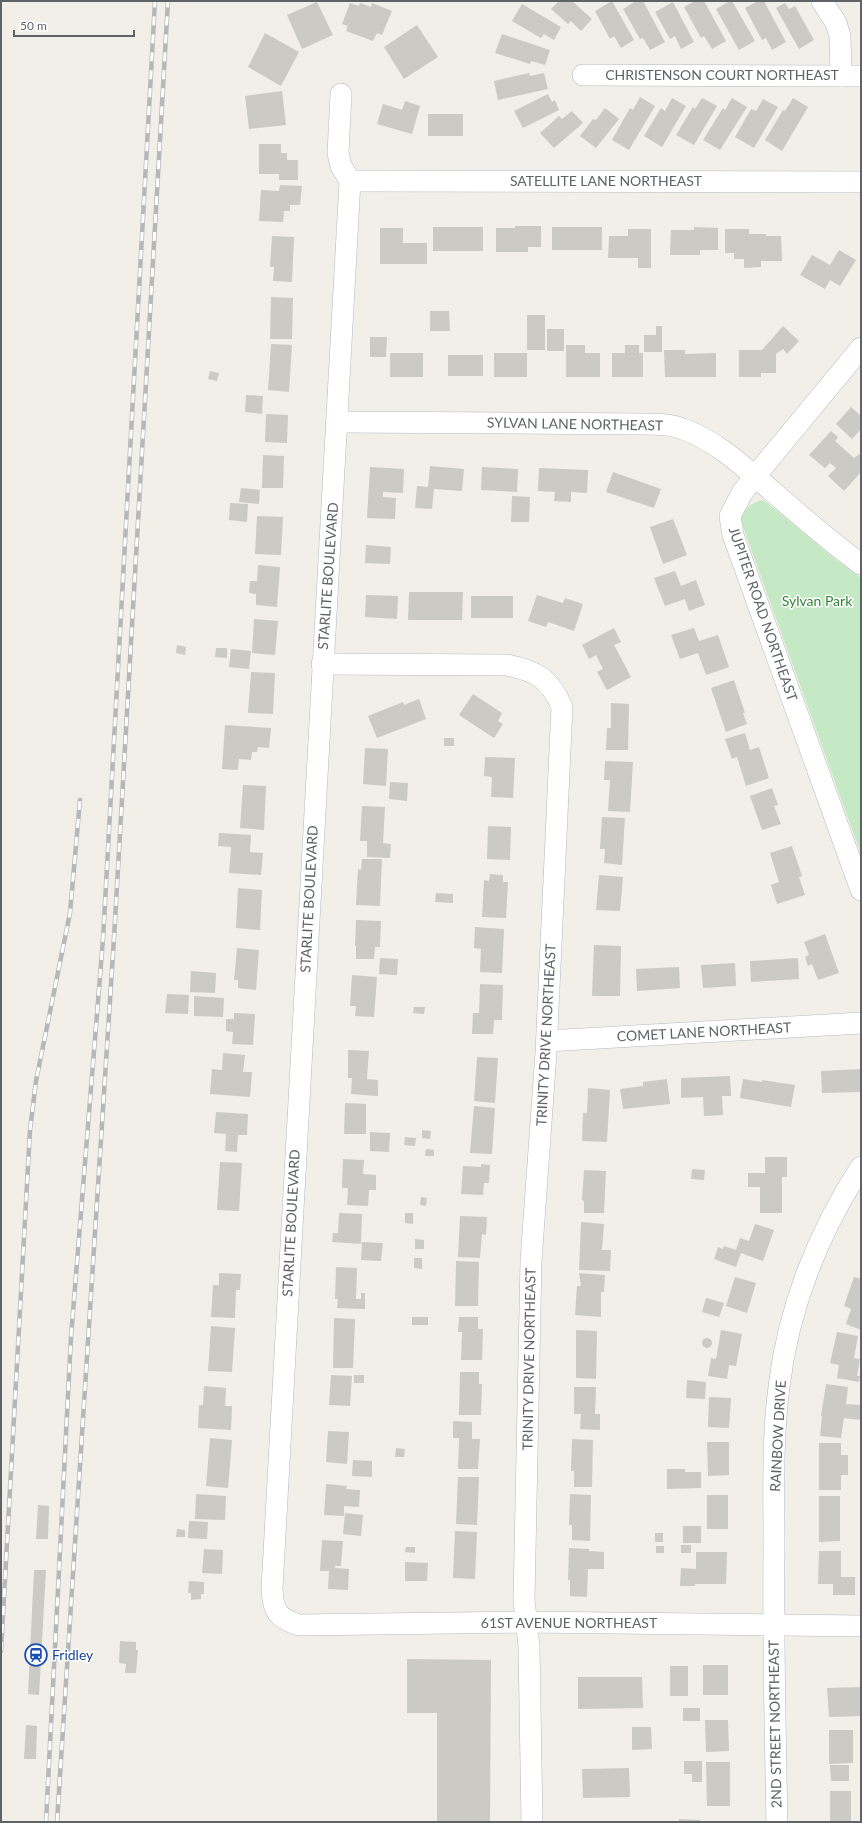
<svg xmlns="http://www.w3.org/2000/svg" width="862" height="1823" font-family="Lato,sans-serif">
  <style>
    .green { fill: #c5e8c5 }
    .building { fill: #cccac5 }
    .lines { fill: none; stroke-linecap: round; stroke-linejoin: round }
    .minor-casing { stroke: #b5b8bc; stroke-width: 22 }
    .minor { stroke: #fff; stroke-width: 21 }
    .rail-casing { stroke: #b6b7b8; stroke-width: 4.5 }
    .rail { stroke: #fff; stroke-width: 3; stroke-dasharray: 9; stroke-linecap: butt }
    .labels { text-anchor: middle; stroke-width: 3; stroke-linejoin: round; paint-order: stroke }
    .street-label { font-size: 14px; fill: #5f6368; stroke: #fff }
    .park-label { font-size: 14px; fill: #348238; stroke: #fff }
    .transit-label { font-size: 14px; fill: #164399; stroke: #fff; text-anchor: start }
  </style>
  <rect width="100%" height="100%" fill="#f1efe8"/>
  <path class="green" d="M761,500L765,501L831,556L861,578V854L742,524L741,515C747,507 752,503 761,500Z"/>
  <g class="building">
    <polygon points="559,1 572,1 592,19 581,31 571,21 568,24 551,9"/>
    <polygon points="612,1 634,40 621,48 614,36 610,39 595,11"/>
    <polygon points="636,1 643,1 665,42 650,50 643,38 640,39 623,9"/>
    <polygon points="695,1 704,1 726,41 712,49 704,36 701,38 684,7"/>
    <polygon points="730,1 732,1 755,41 739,50 716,9"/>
    <polygon points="758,1 764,1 786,42 772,50 766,38 762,40 745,8"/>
    <polygon points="317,2 333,35 302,49 287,15"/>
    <polygon points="673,2 694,42 681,49 675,36 670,39 655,12"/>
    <polygon points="350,3 359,6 360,3 371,7 372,3 392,11 382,35 377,33 373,41 346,31 348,26 342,24"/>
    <polygon points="785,3 789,9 795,6 814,40 799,49 776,8"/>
    <polygon points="522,4 561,27 554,40 544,34 541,38 512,21"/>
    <polygon points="417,25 438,57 404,79 384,47"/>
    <polygon points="265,33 299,52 281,86 248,67"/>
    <polygon points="502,34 550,50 545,65 531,61 530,64 495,53"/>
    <polygon points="529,73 530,76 544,73 548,89 498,100 494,81"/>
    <polygon points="282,91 286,125 249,129 245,96"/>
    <polygon points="548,94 552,102 555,100 559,110 523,128 514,111"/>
    <polygon points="640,97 655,106 629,150 612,140 630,108 633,110"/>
    <polygon points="672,98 686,106 662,147 644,136 661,108 665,111"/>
    <polygon points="702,98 717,106 694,145 676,135 693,107 695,109"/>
    <polygon points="732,98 747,107 720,150 703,140 723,108 725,110"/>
    <polygon points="793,98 808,107 782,151 765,140 783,110 785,111"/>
    <polygon points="763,99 778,107 754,148 735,137 751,109 756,111"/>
    <polygon points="405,101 420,106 412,134 377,124 383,104 402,110"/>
    <polygon points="605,108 619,119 596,148 580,136 593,119 596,120"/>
    <polygon points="572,111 583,123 554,148 540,133 559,116 562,119"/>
    <rect x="428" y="114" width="35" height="22"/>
    <polygon points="259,144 281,144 281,153 287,153 287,160 298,160 298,180 279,180 279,174 259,174"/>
    <polygon points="280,185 302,186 300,205 290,205 290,211 284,211 283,222 259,221 261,190 279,191"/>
    <polygon points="515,226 541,226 541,247 528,247 528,252 496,252 496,228 515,228"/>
    <rect x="433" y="227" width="50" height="24"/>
    <rect x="552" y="227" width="50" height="23"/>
    <polygon points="694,227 718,228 718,250 700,250 700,255 670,255 671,230 694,230"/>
    <polygon points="380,228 403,228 403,243 427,243 427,264 380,264"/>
    <polygon points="628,229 651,229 651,268 638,268 638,258 608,258 609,236 628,236"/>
    <polygon points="725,229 749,229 749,234 766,234 766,236 781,236 782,261 761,261 761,267 744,268 744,259 734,259 734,253 725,253"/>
    <polygon points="272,236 294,237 292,282 273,281 274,267 270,267"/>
    <polygon points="839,250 856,260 840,286 830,280 825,289 800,275 812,255 830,265"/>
    <polygon points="271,297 293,298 292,339 270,339"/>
    <polygon points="430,311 449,311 450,331 430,331"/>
    <rect x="527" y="315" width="18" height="35"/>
    <polygon points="656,326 662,326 662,352 644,352 644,335 656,335"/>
    <polygon points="783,326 799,341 787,354 783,349 776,354 776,373 761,373 761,377 739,377 739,350 762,350"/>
    <rect x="547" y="329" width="17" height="22"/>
    <polygon points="370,337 387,337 386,357 370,357"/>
    <polygon points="271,344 292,345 289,392 268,390"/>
    <polygon points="566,345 585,345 585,353 600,353 600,377 566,377"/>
    <polygon points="625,345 639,345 639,353 643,353 643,377 612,377 612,353 625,353"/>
    <polygon points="664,350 685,350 685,354 716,353 716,377 665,377"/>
    <rect x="390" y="353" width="33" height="24"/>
    <rect x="494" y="353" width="33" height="24"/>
    <rect x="448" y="355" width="35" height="21"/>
    <polygon points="210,371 219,373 217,381 208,379"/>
    <polygon points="246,395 263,396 262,414 245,412"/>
    <polygon points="851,407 861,416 861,429 852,439 836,424"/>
    <polygon points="266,414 288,415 287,443 265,442"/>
    <polygon points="831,431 838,437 835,441 854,458 861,453 861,472 844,491 828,476 836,468 830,463 825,468 809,455"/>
    <polygon points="263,455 284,456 283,488 262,488"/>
    <polygon points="430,466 464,469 462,491 434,489 432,509 415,508 417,486 428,487"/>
    <polygon points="370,467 404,469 403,493 383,492 383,497 396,498 395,519 367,518"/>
    <polygon points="482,467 518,469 517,492 481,490"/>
    <polygon points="539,468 588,470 587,493 571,492 571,502 554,501 555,492 538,491"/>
    <polygon points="613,472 661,489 654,508 606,492"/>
    <polygon points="241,488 260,490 259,504 239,502"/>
    <polygon points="512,496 530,497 529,522 511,522"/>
    <polygon points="230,503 248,504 247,522 229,520"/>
    <polygon points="257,516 283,517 281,555 255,554"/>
    <polygon points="673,519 687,555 663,564 650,527"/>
    <polygon points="366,545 391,547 390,564 365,563"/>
    <polygon points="258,565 280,567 277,607 256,605 256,594 249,593 250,581 257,581"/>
    <polygon points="675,571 681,586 696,580 705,605 689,611 685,599 665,606 654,578"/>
    <polygon points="409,592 463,592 462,620 408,620"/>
    <polygon points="366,595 398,596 397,619 365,617"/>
    <polygon points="537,595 563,603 565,598 583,604 574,631 548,622 546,627 528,621"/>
    <rect x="471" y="596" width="42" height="22"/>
    <polygon points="254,619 278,621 275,655 252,653"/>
    <polygon points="614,628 621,642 614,645 631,677 607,690 597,672 603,669 596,655 589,659 582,645"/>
    <polygon points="694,628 699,641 718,635 729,667 706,675 698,653 680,659 671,635"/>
    <polygon points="177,645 186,647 185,655 176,653"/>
    <polygon points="216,648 227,648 227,658 215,657"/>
    <polygon points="231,649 251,651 249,669 229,667"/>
    <polygon points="251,672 275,673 273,714 248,713"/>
    <polygon points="734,680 745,713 743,713 747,724 726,732 711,688"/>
    <polygon points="473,694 502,713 498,721 503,724 494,738 459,715"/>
    <polygon points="419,699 426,719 377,738 368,716 403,702 404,705"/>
    <polygon points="611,703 629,704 628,750 606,750 607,728 611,728"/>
    <polygon points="225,725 271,728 269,748 258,747 257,752 252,752 251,760 239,759 238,770 222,769"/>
    <polygon points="745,733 750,750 759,747 769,778 746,786 737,757 732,759 725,739"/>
    <rect x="444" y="738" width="10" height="8"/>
    <polygon points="365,748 388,749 386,786 363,784"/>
    <polygon points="485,757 515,758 513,798 491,797 492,777 484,776"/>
    <polygon points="605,761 633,762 630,812 608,811 610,780 604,780"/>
    <polygon points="390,782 408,783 407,801 389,799"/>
    <polygon points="243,785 266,786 264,830 240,828"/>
    <polygon points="772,788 778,805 774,806 781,824 762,830 750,796"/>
    <polygon points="362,806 385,807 383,843 391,844 390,858 367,857 367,841 360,841"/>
    <polygon points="602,817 625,818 622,865 604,863 605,849 600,849"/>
    <polygon points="488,826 511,827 510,860 487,859"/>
    <polygon points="219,833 251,835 250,852 263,853 261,875 229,873 231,847 218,846"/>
    <polygon points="792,846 802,876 799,877 805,895 777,904 771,885 779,882 770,853"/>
    <polygon points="362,859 382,859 380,906 356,905 358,869 361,870"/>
    <polygon points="490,874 503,875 503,882 508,882 506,918 482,917 484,880 489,881"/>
    <polygon points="599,875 623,877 620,911 596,910"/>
    <polygon points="238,888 262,890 260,930 236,928"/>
    <polygon points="436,893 453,894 453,903 435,902"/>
    <polygon points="356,920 381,921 380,947 375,947 374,959 356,959 356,946 355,946"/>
    <polygon points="475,927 504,929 502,973 480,972 481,949 474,948"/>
    <polygon points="825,934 839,973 818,980 812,964 808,966 805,957 809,955 804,942"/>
    <polygon points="594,945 621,946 620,996 592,996"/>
    <polygon points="237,948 259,950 256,990 238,988 238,980 234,980"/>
    <polygon points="380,958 398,959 397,975 379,974"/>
    <polygon points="798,958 799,979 751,982 750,961"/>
    <polygon points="735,963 736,986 703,988 701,965"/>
    <polygon points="679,967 680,988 637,991 636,969"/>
    <polygon points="191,971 216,973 215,993 190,992"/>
    <polygon points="352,975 377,977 374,1017 355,1016 356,1006 350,1006"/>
    <polygon points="480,984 503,985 502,1020 494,1020 493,1034 472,1034 473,1013 479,1013"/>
    <polygon points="167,994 189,995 188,1014 165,1013"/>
    <polygon points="194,996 224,998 223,1017 194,1016"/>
    <polygon points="414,1007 425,1007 424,1014 413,1013"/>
    <polygon points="234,1013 255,1014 253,1045 232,1044 233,1032 226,1031 226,1019 234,1019"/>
    <polygon points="348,1050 369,1051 367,1079 378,1080 378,1096 351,1094 352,1078 348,1078"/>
    <polygon points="223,1053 245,1055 243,1072 252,1072 250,1097 210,1094 212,1069 222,1070"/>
    <polygon points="477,1057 498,1058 495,1103 474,1101"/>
    <polygon points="861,1069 861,1092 822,1093 821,1071"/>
    <polygon points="730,1076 731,1096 722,1096 723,1115 704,1116 703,1097 681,1098 681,1078"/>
    <polygon points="667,1079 670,1104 623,1109 620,1089 643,1086 643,1082"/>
    <polygon points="743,1079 762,1082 762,1080 795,1085 791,1107 740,1098"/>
    <polygon points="588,1088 610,1090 607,1142 582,1141 583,1113 587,1113"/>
    <polygon points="345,1103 366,1104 366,1134 344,1134"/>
    <polygon points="474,1106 495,1108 492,1154 470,1153"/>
    <polygon points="216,1112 248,1114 247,1135 238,1135 237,1152 225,1151 226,1134 214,1133"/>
    <polygon points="422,1130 431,1131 430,1139 422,1138"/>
    <polygon points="370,1132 390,1133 389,1152 370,1151"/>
    <polygon points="405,1137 416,1138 415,1146 404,1145"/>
    <polygon points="426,1149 434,1150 434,1156 425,1156"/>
    <polygon points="765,1157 787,1157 787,1177 782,1177 782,1213 760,1213 760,1187 748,1187 748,1173 765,1173"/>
    <polygon points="343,1159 364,1160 363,1174 376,1175 376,1190 369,1190 368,1206 347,1205 348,1188 342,1188"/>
    <polygon points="220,1162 242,1163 239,1211 217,1210"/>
    <polygon points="481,1164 490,1165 489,1183 484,1183 483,1195 461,1194 463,1166 481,1167"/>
    <polygon points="692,1169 705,1170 704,1180 691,1179"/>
    <polygon points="584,1170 606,1171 604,1213 584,1213 584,1201 582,1200"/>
    <polygon points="421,1197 427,1198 426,1206 420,1205"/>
    <polygon points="339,1213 362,1214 361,1244 332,1242 333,1233 338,1233"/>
    <polygon points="405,1213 413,1213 413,1224 405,1223"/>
    <polygon points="460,1216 487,1217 486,1235 482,1234 480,1258 458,1257"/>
    <polygon points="581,1222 604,1224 602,1250 611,1250 610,1271 579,1270"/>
    <polygon points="755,1224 774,1230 763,1261 741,1253 736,1267 714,1259 718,1247 723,1249 724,1246 736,1250 740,1238 749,1241"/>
    <polygon points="415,1239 424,1240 424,1249 415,1249"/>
    <polygon points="362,1242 383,1243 381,1261 361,1260"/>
    <polygon points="414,1258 422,1258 422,1269 414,1268"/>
    <polygon points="456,1261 479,1262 478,1306 455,1306"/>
    <polygon points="336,1267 357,1268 356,1299 361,1299 361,1293 365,1293 365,1309 337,1308 338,1299 335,1299"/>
    <polygon points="219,1273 241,1274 240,1290 236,1290 235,1318 211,1317 213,1285 219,1285"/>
    <polygon points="579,1273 605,1275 604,1292 601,1292 601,1317 575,1315 577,1286 581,1286"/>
    <polygon points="735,1277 756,1283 747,1313 726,1306"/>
    <polygon points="854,1277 861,1279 861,1330 846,1324 851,1309 844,1306"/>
    <polygon points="706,1298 724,1303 719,1317 702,1312"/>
    <rect x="412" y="1317" width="16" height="8"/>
    <polygon points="459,1317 478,1317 478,1329 483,1329 482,1360 461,1360 462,1332 458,1332"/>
    <polygon points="334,1318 355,1319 353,1368 333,1368"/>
    <polygon points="211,1326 235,1328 232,1372 208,1371"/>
    <polygon points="576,1330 597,1331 596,1379 576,1378"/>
    <polygon points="721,1330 742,1334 736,1366 729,1365 727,1379 708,1376 711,1358 716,1359"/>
    <polygon points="837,1332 858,1336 854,1358 860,1359 857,1376 860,1376 859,1382 837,1378 839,1365 830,1363"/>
    <circle cx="707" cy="1343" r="5"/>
    <polygon points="460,1372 479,1372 479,1384 482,1384 481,1415 459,1415"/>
    <polygon points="331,1375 352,1376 350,1406 329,1405"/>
    <rect x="354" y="1375" width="10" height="8"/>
    <polygon points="687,1380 706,1382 705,1399 686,1398"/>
    <polygon points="826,1384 848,1387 846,1404 861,1405 861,1420 844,1418 841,1438 820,1436 822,1416 821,1416"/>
    <polygon points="204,1386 226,1388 225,1406 232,1406 231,1430 198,1428 199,1405 203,1405"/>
    <polygon points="574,1387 596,1387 595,1414 600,1414 600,1430 580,1429 581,1414 574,1414"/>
    <polygon points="709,1397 731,1398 729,1428 708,1427"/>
    <polygon points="453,1421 472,1422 472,1439 480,1439 478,1469 458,1469 459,1438 453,1438"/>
    <polygon points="328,1431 349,1432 347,1464 326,1462"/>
    <polygon points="210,1438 232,1440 228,1488 206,1486"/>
    <polygon points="572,1439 593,1440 592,1487 574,1487 574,1471 571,1471"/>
    <polygon points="707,1442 729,1442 729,1475 708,1476"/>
    <polygon points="819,1443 841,1443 841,1455 848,1455 848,1475 841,1475 841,1490 819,1490"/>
    <polygon points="396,1448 405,1449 404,1457 395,1457"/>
    <polygon points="353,1460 372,1461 372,1477 352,1476"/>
    <polygon points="667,1469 685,1469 685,1472 701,1472 701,1488 667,1489"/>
    <polygon points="458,1477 479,1477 477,1525 456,1524"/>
    <polygon points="326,1484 347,1486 346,1489 360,1490 359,1507 344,1506 344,1516 324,1515"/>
    <polygon points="196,1494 226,1496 225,1520 195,1519"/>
    <polygon points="570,1494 591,1495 590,1541 572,1540 572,1525 569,1525"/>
    <rect x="707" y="1495" width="21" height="34"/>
    <polygon points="819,1496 840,1496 840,1541 819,1542"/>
    <polygon points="38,1505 49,1506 48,1539 36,1539"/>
    <polygon points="345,1513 363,1515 361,1536 343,1534"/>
    <polygon points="189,1521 208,1522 207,1539 188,1538"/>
    <rect x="683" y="1526" width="18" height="17"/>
    <polygon points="177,1529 185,1530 185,1537 176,1537"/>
    <polygon points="455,1531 477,1532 475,1579 453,1578"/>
    <rect x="655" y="1533" width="8" height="9"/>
    <polygon points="322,1540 343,1541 341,1566 335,1566 335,1568 349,1569 348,1590 328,1589 329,1571 320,1571"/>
    <rect x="681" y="1545" width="10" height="8"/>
    <rect x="656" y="1546" width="8" height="7"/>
    <polygon points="406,1547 415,1547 415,1553 405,1552"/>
    <polygon points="569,1548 589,1549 589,1551 604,1552 604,1569 588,1569 587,1597 570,1596 570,1580 568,1580"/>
    <polygon points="204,1549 223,1550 222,1574 202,1573"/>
    <polygon points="819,1551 841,1551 841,1577 855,1577 855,1595 833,1595 833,1584 818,1584"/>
    <polygon points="696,1552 727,1552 726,1584 695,1584 695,1586 680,1586 681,1568 696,1569"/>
    <polygon points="405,1562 428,1563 427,1581 405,1581"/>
    <polygon points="34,1570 46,1570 39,1695 28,1694"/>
    <polygon points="189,1581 204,1582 204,1594 201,1594 201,1599 191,1600 191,1593 188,1593"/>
    <polygon points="120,1641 136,1642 136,1650 138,1650 136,1673 125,1673 126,1664 119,1663"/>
    <polygon points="407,1659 491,1660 490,1822 437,1822 437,1713 407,1713"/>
    <rect x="703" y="1665" width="25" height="30"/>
    <rect x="670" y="1666" width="18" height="30"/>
    <polygon points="578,1677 642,1677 643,1708 578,1709"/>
    <polygon points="861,1687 861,1716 829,1717 827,1688"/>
    <rect x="683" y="1708" width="17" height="13"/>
    <polygon points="705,1720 728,1720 729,1751 706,1752"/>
    <polygon points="26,1725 37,1726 36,1759 24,1759"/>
    <polygon points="632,1727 651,1727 652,1749 632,1750"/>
    <polygon points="829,1730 853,1730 853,1763 829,1764"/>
    <polygon points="684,1761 702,1761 702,1782 692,1782 692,1774 684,1774"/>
    <polygon points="706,1762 730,1762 730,1806 707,1806"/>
    <polygon points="830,1765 849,1765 849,1781 831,1781"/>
    <polygon points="629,1768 630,1797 583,1798 582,1769"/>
    <rect x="830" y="1791" width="21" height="30"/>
    <polygon points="679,1819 700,1820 700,1822 679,1822"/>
  </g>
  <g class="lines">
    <g class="minor-casing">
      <g id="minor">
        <polyline points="822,1 836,23 840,36 841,76"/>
        <polyline points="583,75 861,76"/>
        <polyline points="341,94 338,153 341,166 350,181"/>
        <path d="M350,181L272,1589C273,1611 277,1618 299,1625L527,1622L861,1626"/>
        <polyline points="350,181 861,182"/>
        <polyline points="861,348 756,475 742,493 730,516 733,535 861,890"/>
        <path d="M338,422L644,424C657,424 670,424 683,429C717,441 745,468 772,491C801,516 830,542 861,564"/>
        <path d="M322,664L507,665C537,671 550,679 562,707L546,1053L531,1261L524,1600L529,1646L532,1822"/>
        <polyline points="547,1041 861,1023"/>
        <path d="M777,1822C775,1731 773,1640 774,1549C774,1495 772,1440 779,1387C788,1309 818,1233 861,1167"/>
      </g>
    </g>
    <use href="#minor" class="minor"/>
    <g class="rail-casing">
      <g id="rail">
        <polyline points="1,1651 30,1130 36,1081 70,913 80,800"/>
        <polyline points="46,1822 71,1337 103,939 155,1"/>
        <polyline points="57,1822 114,938 168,1"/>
      </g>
    </g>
    <use href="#rail" class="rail"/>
  </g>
  <defs>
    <g id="station-ring" transform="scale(1.15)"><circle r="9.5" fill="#fff" stroke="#1a4fb4" stroke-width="1.5"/><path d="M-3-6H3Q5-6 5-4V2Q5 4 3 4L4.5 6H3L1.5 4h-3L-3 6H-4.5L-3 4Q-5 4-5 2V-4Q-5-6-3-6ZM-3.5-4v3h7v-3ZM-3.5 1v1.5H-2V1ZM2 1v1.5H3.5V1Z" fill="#1a4fb4"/></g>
  </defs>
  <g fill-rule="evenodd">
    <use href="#station-ring" x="36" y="1655"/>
  </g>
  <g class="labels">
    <g class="street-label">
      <text x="722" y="80">CHRISTENSON COURT NORTHEAST</text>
      <text x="606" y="186">SATELLITE LANE NORTHEAST</text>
      <text transform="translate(575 424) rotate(1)" y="5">SYLVAN LANE NORTHEAST</text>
      <text transform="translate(328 576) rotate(-86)" y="5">STARLITE BOULEVARD</text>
      <text transform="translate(763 614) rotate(71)" y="5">JUPITER ROAD NORTHEAST</text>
      <text transform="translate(309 899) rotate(-87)" y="5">STARLITE BOULEVARD</text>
      <text transform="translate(704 1032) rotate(-3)" y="5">COMET LANE NORTHEAST</text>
      <text transform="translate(546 1035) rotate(-87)" y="5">TRINITY DRIVE NORTHEAST</text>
      <text transform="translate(291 1223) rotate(-87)" y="5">STARLITE BOULEVARD</text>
      <text transform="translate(529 1359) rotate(-89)" y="5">TRINITY DRIVE NORTHEAST</text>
      <text transform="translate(778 1436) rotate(-87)" y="5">RAINBOW DRIVE</text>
      <text x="569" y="1628">61ST AVENUE NORTHEAST</text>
      <text transform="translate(775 1724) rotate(-91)" y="5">2ND STREET NORTHEAST</text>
    </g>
    <g class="park-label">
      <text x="817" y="606">Sylvan Park</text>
    </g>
    <g class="transit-label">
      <text x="52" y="1660">Fridley</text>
    </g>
  </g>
  <rect width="862" height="1823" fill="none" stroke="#5f6368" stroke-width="4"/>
  <path d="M14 30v6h120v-6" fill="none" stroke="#5f6368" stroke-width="2"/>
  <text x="20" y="30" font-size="12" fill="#5f6368" stroke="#ffffff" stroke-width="3" paint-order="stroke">50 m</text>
</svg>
